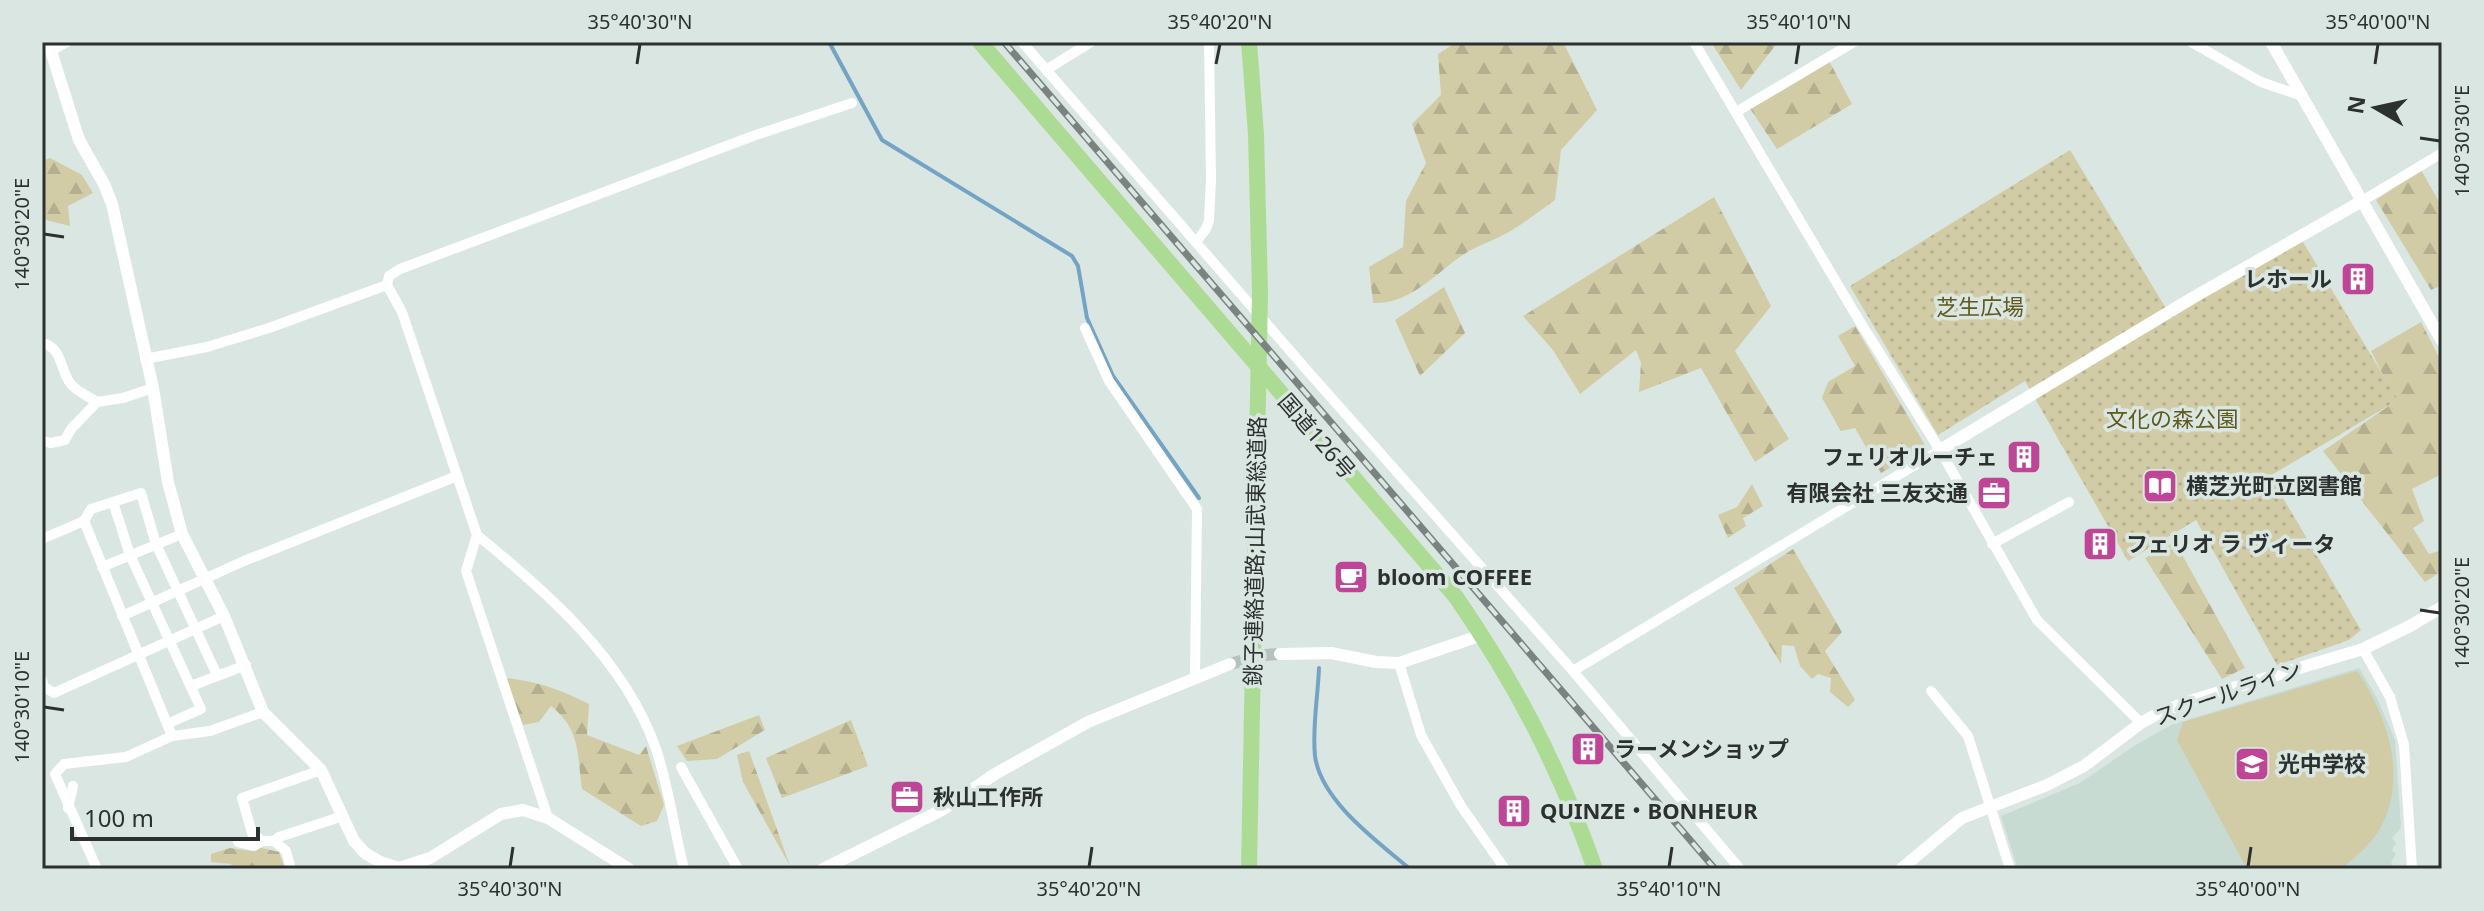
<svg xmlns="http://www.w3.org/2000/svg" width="2484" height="911" font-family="'Noto Sans','Noto Sans JP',sans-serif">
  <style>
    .built { fill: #c7dbd3 }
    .green { fill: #d1cca6 }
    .forest { fill: url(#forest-firs) }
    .park { fill: url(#park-dots) }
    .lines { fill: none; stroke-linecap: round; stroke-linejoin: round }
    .stream { stroke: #74a3c4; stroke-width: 4 }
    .tertiary-tunnel { stroke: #b7c2bd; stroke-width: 12; stroke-dasharray: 12 6; stroke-linecap: butt }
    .minor { stroke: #fff; stroke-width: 10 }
    .tertiary { stroke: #fff; stroke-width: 12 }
    .trunk { stroke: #acdc94; stroke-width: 16 }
    .rail-casing { stroke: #7a837f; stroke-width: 7 }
    .rail { stroke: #dae6e1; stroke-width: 4; stroke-dasharray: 12; stroke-linecap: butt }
    .ticks { fill: none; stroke: #2c312f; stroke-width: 3 }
    .labels { text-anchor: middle; stroke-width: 7; stroke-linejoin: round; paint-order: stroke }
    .poi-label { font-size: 22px; font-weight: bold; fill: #2c312f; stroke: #dae6e1; text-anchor: start }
    .park-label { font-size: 22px; fill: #60581c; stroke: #dae6e1 }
    .street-label { font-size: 22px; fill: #2c312f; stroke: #dae6e1 }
    .neatline { fill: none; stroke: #2c312f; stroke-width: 3 }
    .ticks-label { font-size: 20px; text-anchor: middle; fill: #2c312f }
  </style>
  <defs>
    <pattern id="forest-firs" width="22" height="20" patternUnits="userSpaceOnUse" patternTransform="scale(2)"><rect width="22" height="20" fill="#d1cca6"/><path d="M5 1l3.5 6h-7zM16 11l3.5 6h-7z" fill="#b4b08f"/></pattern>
    <pattern id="park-dots" width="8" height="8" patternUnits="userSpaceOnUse" patternTransform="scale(2)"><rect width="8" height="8" fill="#d1cca6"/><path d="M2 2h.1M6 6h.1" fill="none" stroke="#b4b08f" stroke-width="1.8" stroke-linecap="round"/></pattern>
  </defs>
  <rect width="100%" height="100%" fill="#dae6e1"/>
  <polygon class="built" points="2359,668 2377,698 2395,740 2401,828 2392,838 2396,843 2392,850 2396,854 2391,862 2395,869 2018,869 2001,816 2080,783 2134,746 2173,724"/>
  <path class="green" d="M2357,671C2386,714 2407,772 2383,823C2374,842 2357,856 2341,869H2247L2177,740L2183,722Z"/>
  <g class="forest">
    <path d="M1457,42H1563L1597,110L1561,150L1555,200C1538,212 1521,226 1503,235C1492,241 1480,245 1469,251C1439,269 1412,305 1373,303L1369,267L1403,247L1406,201L1426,163L1412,124L1441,95L1438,54Z"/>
    <polygon points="1711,42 1778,42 1741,90"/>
    <polygon points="1827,57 1852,104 1777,149 1747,104"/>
    <polygon points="50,158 82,175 93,193 68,206 70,226 42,219 42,161"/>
    <polygon points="2421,170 2442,207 2442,285 2431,290 2376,200"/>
    <polygon points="1714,197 1771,306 1735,351 1789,439 1755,462 1701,368 1639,392 1641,363 1636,350 1580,394 1553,350 1523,316"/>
    <polygon points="1444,287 1465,333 1420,376 1395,320"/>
    <polygon points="2421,322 2442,363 2442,474 2412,489 2424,521 2413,528 2429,554 2442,550 2442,571 2425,582 2323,451 2396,401 2371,351"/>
    <polygon points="1855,326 1926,447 1881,473 1855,428 1841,431 1822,398 1828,382 1855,366 1838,336"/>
    <polygon points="1752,484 1763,506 1743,518 1746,526 1728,538 1718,515 1737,507"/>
    <polygon points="2175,542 2245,668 2222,679 2145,558"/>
    <polygon points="1793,549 1842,632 1825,651 1855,700 1848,707 1830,692 1831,678 1818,674 1812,679 1800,666 1794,646 1782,645 1781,664 1734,588"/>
    <path d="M506,678C537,681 562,690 589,704L587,735L639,755L646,746L664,805L657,821L641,826L582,789C577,754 581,730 551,706L539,722L523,725Z"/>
    <polygon points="759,715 765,730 717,759 687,761 677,746"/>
    <polygon points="851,720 868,766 782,798 766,758"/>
    <polygon points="749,751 790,866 743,782 737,755"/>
    <polygon points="258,847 279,852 285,869 228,869 233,867 231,864 211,862 211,854 230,848 252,851"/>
  </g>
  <polygon class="park" points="2070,150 2170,315 2300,237 2398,400 2270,476 2361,630 2349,640 2277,665 2196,520 2128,561 2025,381 1938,435 1850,286"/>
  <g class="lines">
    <g class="stream">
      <polyline points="829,42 882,140 1072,256 1078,266 1087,318 1113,376 1199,498"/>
      <path d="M1319,668C1318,696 1312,728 1315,756C1321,801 1377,841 1410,869"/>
    </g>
    <polyline class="tertiary-tunnel" points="1230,664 1263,655 1280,654"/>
    <g class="minor">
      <polyline points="1022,42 1305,368 1573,671 1740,869"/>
      <polyline points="1694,42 1857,317 1940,450 2037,620 2141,723"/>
      <polyline points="2191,42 2261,82 2302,96"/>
      <polyline points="51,51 67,42"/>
      <polyline points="1046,70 1091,42"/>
      <polyline points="1736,112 1854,42"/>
      <polyline points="2362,201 2442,153"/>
      <polyline points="1196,242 1206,229 1209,220 1211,179 1209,42"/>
      <polyline points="387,285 402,312 477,535"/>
      <polyline points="1085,328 1109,381 1197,509 1195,677"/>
      <path d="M42,343C62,347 60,369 70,383C77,392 88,396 97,402"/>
      <polyline points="145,359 207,347 269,328 387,285 389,276 400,269 753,136 852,103"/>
      <polyline points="42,441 51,443 65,440 71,429 97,402 123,398 153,388"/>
      <polyline points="113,502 130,555 201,709 167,724"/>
      <polyline points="84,521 91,509 141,493 156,544 217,675"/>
      <polyline points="42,539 84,521 172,736"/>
      <polyline points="1992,544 2069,502"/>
      <polyline points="102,567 182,534"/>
      <polyline points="122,616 244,561 457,476"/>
      <polyline points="2363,649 2390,697 2404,745 2412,869"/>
      <polyline points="1399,663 1421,735 1461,806 1505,869"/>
      <polyline points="1573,671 1940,450"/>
      <polyline points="42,680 44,687 54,693 224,616"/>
      <polyline points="191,686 246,665"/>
      <polyline points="1931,691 1968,736 2010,869"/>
      <polyline points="681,767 738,869"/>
      <polyline points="321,770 242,798 252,833 262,841 274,841 279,837 343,816"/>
      <polyline points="68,808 73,786"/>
      <path d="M548,818L466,571L477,535C548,593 625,660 656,749C669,787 674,830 684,869"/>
      <polyline points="274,841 286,851 291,869"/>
      <polyline points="238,842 254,846 262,841"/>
      <polyline points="97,869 55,774 64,764 126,757 172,736 210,731 263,712"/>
    </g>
    <g class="tertiary">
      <polyline points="44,42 51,51 79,140 104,184 112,204 153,388 168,482 182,534 224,616 263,712 321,770 354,841 365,853 380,862 399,868 430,858 501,814 523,810 548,818 629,869"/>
      <polyline points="2271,42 2442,341"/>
      <polyline points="1940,450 2194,297 2362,201"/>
      <polyline points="1280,654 1331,653 1376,662 1399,663 1482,635"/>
      <polyline points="823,869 942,810 995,774 1088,722 1230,664"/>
      <polyline points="1901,869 1962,818 2047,785 2084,766 2141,723 2161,712 2193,700 2363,649 2410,626 2442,607"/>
    </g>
    <g class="trunk">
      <path d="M980,42L1456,597C1516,684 1560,769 1595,869"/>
      <polyline points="1249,869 1260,292 1256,134 1249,42"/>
    </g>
    <g class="rail-casing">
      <polyline id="rail" points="1004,42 1715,869"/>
    </g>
    <use href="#rail" class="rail"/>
  </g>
  <path class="ticks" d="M637,64L640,44M1216,64L1220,44M1796,64L1799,44M2375,64L2378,44M2420,138L2440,141M44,234L64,237M2420,610L2440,613M44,707L64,710M510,867L513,847M1089,867L1092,847M1669,867L1672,847M2248,867L2251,847"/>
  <defs>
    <g id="building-square" transform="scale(1.8)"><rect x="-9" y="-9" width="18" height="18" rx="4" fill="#bf4597" stroke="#dae6e1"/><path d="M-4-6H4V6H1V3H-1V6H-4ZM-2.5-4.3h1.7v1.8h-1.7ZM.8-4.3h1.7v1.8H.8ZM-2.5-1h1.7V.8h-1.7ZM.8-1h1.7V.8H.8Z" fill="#fff"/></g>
    <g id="library-square" transform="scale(1.8)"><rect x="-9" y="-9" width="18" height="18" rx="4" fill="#bf4597" stroke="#dae6e1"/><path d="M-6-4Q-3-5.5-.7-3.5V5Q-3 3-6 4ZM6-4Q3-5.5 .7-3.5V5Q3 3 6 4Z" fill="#fff"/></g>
    <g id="office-square" transform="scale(1.8)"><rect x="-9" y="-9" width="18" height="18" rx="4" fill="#bf4597" stroke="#dae6e1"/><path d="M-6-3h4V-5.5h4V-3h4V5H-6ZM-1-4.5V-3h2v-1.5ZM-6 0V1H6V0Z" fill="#fff"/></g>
    <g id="cafe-square" transform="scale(1.8)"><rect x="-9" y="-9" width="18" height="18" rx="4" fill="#bf4597" stroke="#dae6e1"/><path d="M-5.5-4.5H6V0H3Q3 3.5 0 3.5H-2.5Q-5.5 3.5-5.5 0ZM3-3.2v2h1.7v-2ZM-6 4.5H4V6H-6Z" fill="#fff"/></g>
    <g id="school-square" transform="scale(1.8)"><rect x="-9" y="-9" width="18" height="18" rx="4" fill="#bf4597" stroke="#dae6e1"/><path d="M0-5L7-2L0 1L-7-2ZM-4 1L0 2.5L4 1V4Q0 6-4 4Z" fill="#fff"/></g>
  </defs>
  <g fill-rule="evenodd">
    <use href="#building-square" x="2358" y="279"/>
    <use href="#building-square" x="2024" y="457"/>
    <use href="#library-square" x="2160" y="486"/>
    <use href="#office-square" x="1994" y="493"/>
    <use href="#building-square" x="2100" y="544"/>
    <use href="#cafe-square" x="1351" y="577"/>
    <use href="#building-square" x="1588" y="749"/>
    <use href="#school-square" x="2252" y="764"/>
    <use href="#office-square" x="907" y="797"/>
    <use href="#building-square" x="1514" y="811"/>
  </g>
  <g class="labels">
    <g class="poi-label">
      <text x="2332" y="287" text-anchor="end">レホール</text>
      <text x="1998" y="465" text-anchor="end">フェリオルーチェ</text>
      <text x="2186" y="494">横芝光町立図書館</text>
      <text x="1968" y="501" text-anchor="end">有限会社 三友交通</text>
      <text x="2126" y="552">フェリオ ラ ヴィータ</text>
      <text x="1377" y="585">bloom COFFEE</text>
      <text x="1614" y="757">ラーメンショップ</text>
      <text x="2278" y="772">光中学校</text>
      <text x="933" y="805">秋山工作所</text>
      <text x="1540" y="819">QUINZE・BONHEUR</text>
    </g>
    <g class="park-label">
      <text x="1980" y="315">芝生広場</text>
      <text x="2172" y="427">文化の森公園</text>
    </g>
    <g class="street-label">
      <text transform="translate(1317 436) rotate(49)" y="8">国道126号</text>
      <text transform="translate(1255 551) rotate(-89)" y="8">銚子連絡道路;山武東総道路</text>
      <text transform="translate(2228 693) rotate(-19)" y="8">スクールライン</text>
    </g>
  </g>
  <rect width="2484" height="911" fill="none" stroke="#dae6e1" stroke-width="88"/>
  <g transform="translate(2376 108) rotate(279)" stroke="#dae6e1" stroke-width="6" paint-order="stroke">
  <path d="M0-6L14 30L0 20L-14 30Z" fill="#2c312f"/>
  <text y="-12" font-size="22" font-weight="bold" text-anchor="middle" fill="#2c312f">N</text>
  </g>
  <path d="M72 827v12h186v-12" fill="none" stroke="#2c312f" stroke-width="4"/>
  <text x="84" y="827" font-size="24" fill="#2c312f" stroke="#dae6e1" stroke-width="6" paint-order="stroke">100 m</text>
  <rect x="44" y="44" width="2396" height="823" class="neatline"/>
  <g class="ticks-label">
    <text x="640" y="29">35°40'30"N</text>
    <text x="1220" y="29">35°40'20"N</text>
    <text x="1799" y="29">35°40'10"N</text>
    <text x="2378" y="29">35°40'00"N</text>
    <text transform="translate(2462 141) rotate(-90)" y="7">140°30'30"E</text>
    <text transform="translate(22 234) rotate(-90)" y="7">140°30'20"E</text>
    <text transform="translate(2462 613) rotate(-90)" y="7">140°30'20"E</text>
    <text transform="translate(22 707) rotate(-90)" y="7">140°30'10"E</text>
    <text x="510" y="896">35°40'30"N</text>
    <text x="1089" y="896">35°40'20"N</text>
    <text x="1669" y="896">35°40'10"N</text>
    <text x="2248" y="896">35°40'00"N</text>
  </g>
</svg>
